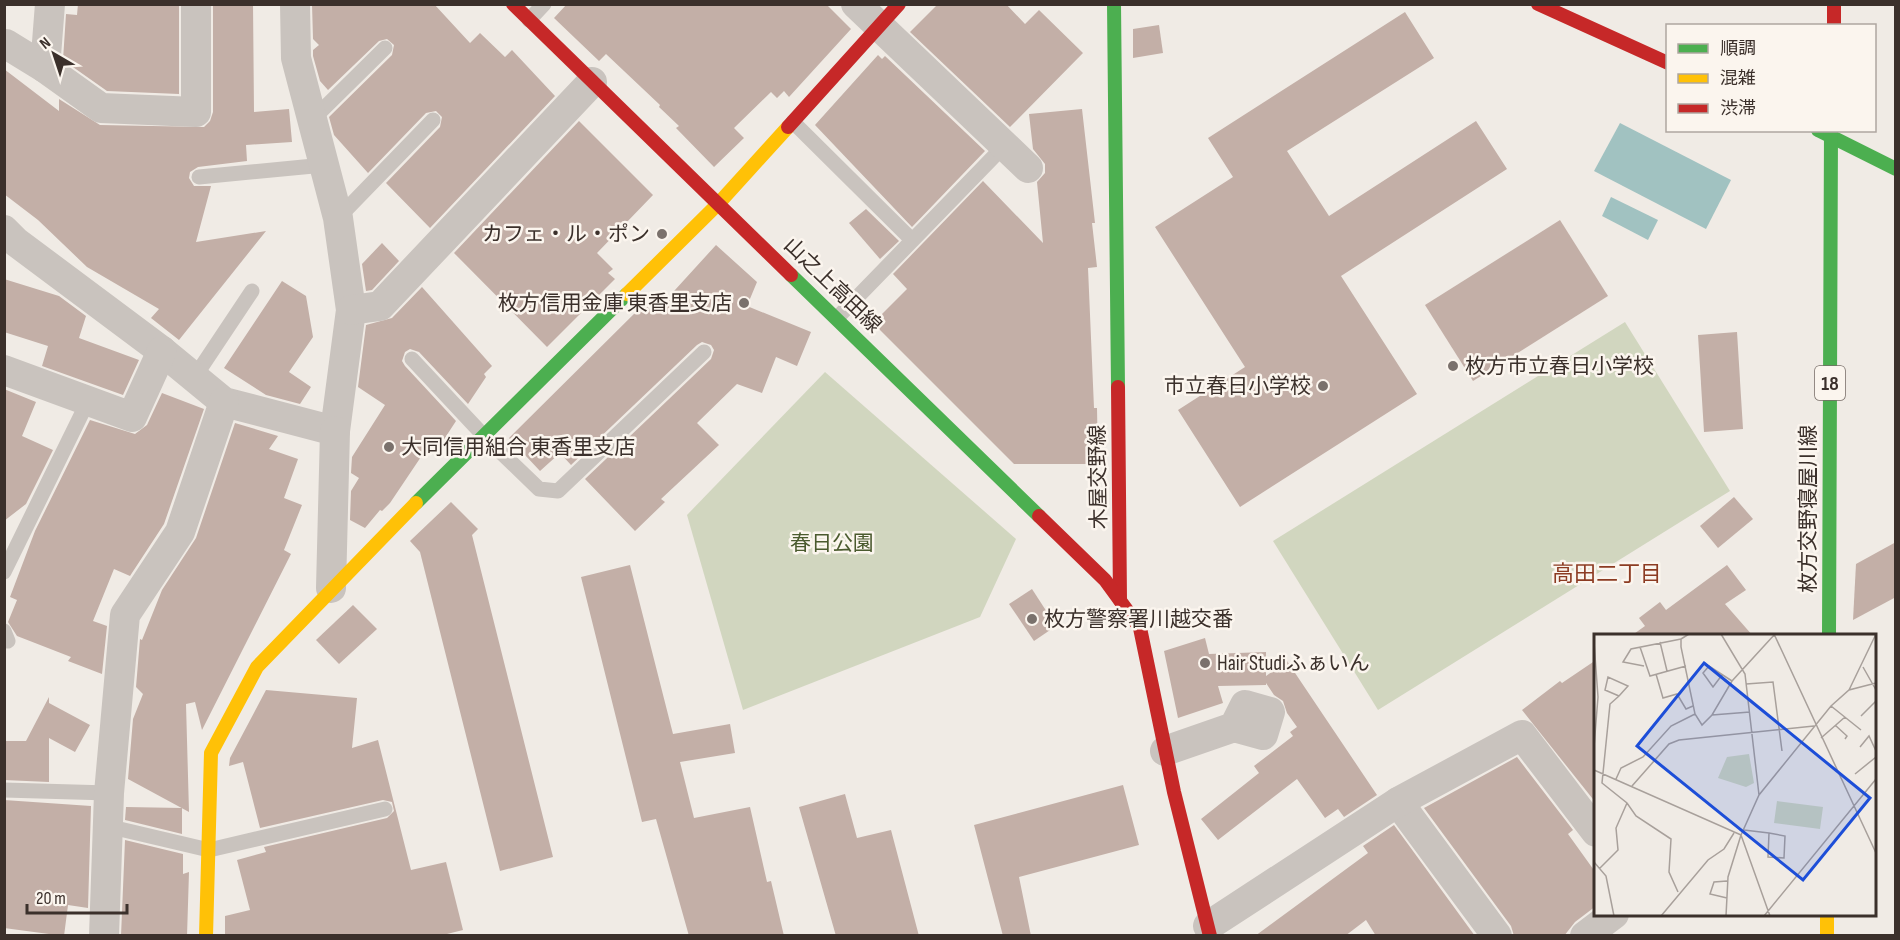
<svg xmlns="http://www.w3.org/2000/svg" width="1900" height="940" font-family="'Sofia Sans Condensed','Noto Sans JP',sans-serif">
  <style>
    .green { fill: #d1d6bf }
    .water { fill: #a1c2c1 }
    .building { fill: #c3afa7 }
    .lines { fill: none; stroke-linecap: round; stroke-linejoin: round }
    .lane { stroke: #c9c3be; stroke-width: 15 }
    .street { stroke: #c9c3be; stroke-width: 30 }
    .fast { stroke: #4caf50; stroke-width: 14 }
    .slow { stroke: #ffc107; stroke-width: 14 }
    .jam { stroke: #c62828; stroke-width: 14 }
    .poi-dot { fill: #7a716c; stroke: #fbf5ee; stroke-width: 2 }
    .labels { text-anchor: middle; stroke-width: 5; stroke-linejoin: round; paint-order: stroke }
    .shield { fill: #fbf5ee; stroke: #756b66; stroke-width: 1.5 }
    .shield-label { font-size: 20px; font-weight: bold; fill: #3b302b }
    .poi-label { font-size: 21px; fill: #3b302b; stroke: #fbf5ee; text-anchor: start }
    .street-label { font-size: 21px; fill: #3b302b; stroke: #fbf5ee }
    .park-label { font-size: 21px; fill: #4a5a2e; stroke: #fbf5ee }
    .neighbourhood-label { font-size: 22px; fill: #8c3b22; stroke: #fbf5ee }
    .inset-road { fill: none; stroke: #a8a09b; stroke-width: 1.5 }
    .view { fill: #1d4ed8; fill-opacity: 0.15; stroke: #1d4ed8; stroke-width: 3 }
    .inset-edge { fill: none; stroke: #3b302b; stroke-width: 3 }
  </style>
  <rect width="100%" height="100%" fill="#f0ebe5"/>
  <g class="green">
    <polygon points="1625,322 1730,491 1378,710 1273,541"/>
    <polygon points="825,372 1016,539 980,617 743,710 687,515"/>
  </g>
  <g class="water">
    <polygon points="1620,123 1731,180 1706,229 1594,171"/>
    <polygon points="1611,197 1658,220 1648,240 1602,216"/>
  </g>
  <g class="building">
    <polygon points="78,4 179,4 179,94 107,91 63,60 66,14 77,15"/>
    <polygon points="213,4 253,4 254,112 289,109 292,142 246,145 247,161 198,167 190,172 189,178 194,186 211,186 196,242 266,231 179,340 151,318 159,309 87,267 38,220 4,194 4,69 59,111 59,99 100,125 204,127 210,121 213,112"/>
    <polygon points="312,4 434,4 470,43 480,33 505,57 512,50 555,96 430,228 386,183 440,127 442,117 436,111 426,113 368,173 334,135 329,117 392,55 394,45 387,39 379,41 328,90 320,81 313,56 313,50 319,45 313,39"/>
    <polygon points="567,4 826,4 851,29 789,97 784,91 777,98 771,92 734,128 744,138 714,167 676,128 679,126 659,107 660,105 606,54 599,61 554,18"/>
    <polygon points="938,4 1006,4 1025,24 1039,10 1083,53 1010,127 910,32"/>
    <polygon points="1405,12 1434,58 1287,151 1329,216 1476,121 1507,169 1341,276 1417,394 1240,507 1178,410 1245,367 1155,227 1233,177 1208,138"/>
    <polygon points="1159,25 1163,53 1133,58 1133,29"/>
    <polygon points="878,55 882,59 885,56 985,151 912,227 815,125"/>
    <polygon points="1082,109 1095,223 1092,223 1097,267 1088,268 1094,408 1097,408 1098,464 1014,464 873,323 907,289 893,274 983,181 1043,243 1037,182 1045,173 1045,164 1033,149 1029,114"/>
    <polygon points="579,121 653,195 597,253 613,269 608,273 615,279 547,347 454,253"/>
    <polygon points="866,209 899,241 880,259 849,223"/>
    <polygon points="1560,220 1608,296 1473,381 1425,305"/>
    <polygon points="382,243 399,261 372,290 366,291 362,264"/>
    <polygon points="716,245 757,282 747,306 811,332 797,366 776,357 762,393 737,384 697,423 719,445 661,499 665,502 635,531 585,479 711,359 714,350 711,345 702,342 697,345 571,465 560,453 540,471 509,438 644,304 654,313"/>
    <polygon points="4,279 59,296 86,316 79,338 139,360 123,395 42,366 48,346 4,332"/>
    <polygon points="282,281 306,296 313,337 289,372 311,387 300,404 266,395 224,368"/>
    <polygon points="422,287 492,366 484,374 486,377 468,404 419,352 410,349 405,352 402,361 405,366 456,421 441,444 433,439 390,503 382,511 380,510 365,528 350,520 351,491 359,478 351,473 352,457 385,405 358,387 366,325 392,318"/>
    <polygon points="1737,332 1743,429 1704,432 1698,335"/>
    <polygon points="4,389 36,402 22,436 53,450 26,504 4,521"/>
    <polygon points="162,393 204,409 164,524 130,576 114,569 93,621 107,626 102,674 68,661 71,657 17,636 8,622 17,600 10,597 35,531 90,420 135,434 147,425"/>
    <polygon points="235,423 278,436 269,449 298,459 284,498 302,505 284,550 291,554 202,730 195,702 186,704 189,812 128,779 133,719 143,694 136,687 140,639 142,640 162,590 196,538"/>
    <polygon points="1734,497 1753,519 1718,548 1700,526"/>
    <polygon points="451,502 478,529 472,535 553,857 500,871 420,552 410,541"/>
    <polygon points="1896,542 1896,597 1853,620 1856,564"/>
    <polygon points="630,565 673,734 730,724 735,753 680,762 694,818 750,807 767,882 771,881 784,936 689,936 656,819 642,822 581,577"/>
    <polygon points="1727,565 1746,590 1725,604 1753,636 1631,636 1645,626 1639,618 1660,602 1666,610"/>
    <polygon points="1032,589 1056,626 1034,641 1009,604"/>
    <polygon points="353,605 377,629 339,664 316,640"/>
    <polygon points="1205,638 1209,654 1266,652 1266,676 1287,661 1377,795 1344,817 1338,809 1325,818 1297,779 1218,840 1201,819 1259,773 1254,766 1293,736 1290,732 1297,727 1287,713 1283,701 1274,695 1266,683 1266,685 1218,686 1223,703 1178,718 1164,651"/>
    <polygon points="1596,660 1596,803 1522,710 1560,681 1562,683"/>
    <polygon points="266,690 357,698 352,748 378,740 411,870 446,862 463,930 439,936 225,936 225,916 250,910 237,860 266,852 264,847 387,818 394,811 392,802 383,800 260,828 243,762 229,766 230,758"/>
    <polygon points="49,697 49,703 90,725 75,752 49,738 49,782 4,780 4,741 26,741"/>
    <polygon points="1517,757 1573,830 1568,834 1596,873 1596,906 1575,922 1564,936 1514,936 1511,926 1424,808"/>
    <polygon points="1123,785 1139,845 1019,877 1031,936 1003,936 974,825"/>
    <polygon points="845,794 857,838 891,830 919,936 836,936 799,807"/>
    <polygon points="4,800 91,806 88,908 68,905 64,936 4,928"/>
    <polygon points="126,807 182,808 182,834 125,820"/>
    <polygon points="1394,825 1475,936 1376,936 1366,920 1345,936 1255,936 1368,853 1363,846"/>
    <polygon points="125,840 183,854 183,874 189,872 187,936 121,936"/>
  </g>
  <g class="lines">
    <g class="lane">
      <polyline points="529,20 544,4"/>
      <polyline points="312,120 385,48"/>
      <polyline points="793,122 912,240"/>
      <polyline points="199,177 324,165"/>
      <polyline points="338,218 433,120"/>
      <polyline points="837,318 1005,145"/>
      <polyline points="412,359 484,436 539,489 558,491 704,352"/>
      <polyline points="194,378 252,291"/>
      <polyline points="4,572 88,401"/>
      <polyline points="4,631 8,641"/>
      <polyline points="4,790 109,793"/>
      <polyline points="107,826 209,850 385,809"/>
    </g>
    <g class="street">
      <polyline points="50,4 45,68 101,108 196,112 196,4"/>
      <polyline points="856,4 1028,168"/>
      <polyline points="6,44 45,68"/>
      <polyline points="4,230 16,242 162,351 224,402 335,431 351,310 338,218 296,58 295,4"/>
      <polyline points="351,310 380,306 592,82"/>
      <polyline points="4,370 132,417 162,351"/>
      <polyline points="331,588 335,431"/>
      <polyline points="1165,751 1234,727 1245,705 1270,712 1263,735 1234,727"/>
      <polyline points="1398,802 1497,936"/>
      <polyline points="1208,926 1398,802 1522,735 1596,832"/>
      <polyline points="104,936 109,793 125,615 180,532 224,402"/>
      <polyline points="1585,936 1614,914"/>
    </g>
    <g class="fast">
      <polyline points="1114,4 1118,387"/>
      <polyline points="1818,130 1896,169"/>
      <polyline points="791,275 1039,516"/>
      <polyline points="416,503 627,294"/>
      <polyline points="1829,636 1831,130"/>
    </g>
    <g class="slow">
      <polyline points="627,294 719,203 788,127"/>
      <polyline points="1827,914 1827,936"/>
      <polyline points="206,936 211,753 257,667 416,503"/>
    </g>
    <g class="jam">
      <polyline points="513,4 791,275"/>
      <polyline points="1538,4 1668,63"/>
      <polyline points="1834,4 1834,26"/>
      <polyline points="788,127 899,4"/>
      <polyline points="1118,387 1120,600"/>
      <polyline points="1039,516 1105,580 1140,628 1174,792 1210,936"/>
    </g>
  </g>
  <g class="poi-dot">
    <circle cx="662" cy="234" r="6"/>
    <circle cx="744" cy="303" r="6"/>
    <circle cx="1453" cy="366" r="6"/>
    <circle cx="1323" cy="386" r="6"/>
    <circle cx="389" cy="447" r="6"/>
    <circle cx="1032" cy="619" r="6"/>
    <circle cx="1205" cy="663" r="6"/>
  </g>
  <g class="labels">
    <rect class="shield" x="1815" y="366" width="30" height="34" rx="4.5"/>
    <g class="shield-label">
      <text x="1830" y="390">18</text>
    </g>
    <g class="poi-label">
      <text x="650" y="241" text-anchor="end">カフェ・ル・ポン</text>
      <text x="732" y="310" text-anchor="end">枚方信用金庫 東香里支店</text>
      <text x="1465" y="373">枚方市立春日小学校</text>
      <text x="1311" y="393" text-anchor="end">市立春日小学校</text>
      <text x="401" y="454">大同信用組合 東香里支店</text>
      <text x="1044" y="626">枚方警察署川越交番</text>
      <text x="1217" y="670">Hair Studiふぁいん</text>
    </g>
    <g class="street-label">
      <text transform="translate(833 285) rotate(44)" y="7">山之上高田線</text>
      <text transform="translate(1098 477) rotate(-91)" y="7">木屋交野線</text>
      <text transform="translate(1808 509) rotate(-90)" y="7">枚方交野寝屋川線</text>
    </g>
    <g class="park-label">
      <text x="832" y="550">春日公園</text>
    </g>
    <g class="neighbourhood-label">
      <text x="1607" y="581">高田二丁目</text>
    </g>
  </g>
  <g transform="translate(1594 634)">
    <rect width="282" height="282" fill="#f0ebe5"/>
    <path d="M155,120L160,149L152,153L124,144L133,123ZM183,167L229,173L226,195L180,189Z" fill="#d1d6bf"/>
    <path class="inset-road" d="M95,0L87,5V13L101,80L108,91L118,81L138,47L181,0M127,0L151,40L165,161M180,0L282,219M0,8L4,63L0,113M66,8L73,37M46,13L56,42L92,32M50,32L29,28L37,15L87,5M269,33L282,56M62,40L69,64L83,60L92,75L99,72M128,41L119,53L109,39L115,32L138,47M152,50L179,48L188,117M255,56L282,0M25,62L11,56L14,43L34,52L25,62L16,70L8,149L33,169L42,182L77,205L75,238L84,258M237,72L267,96M118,81L156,78M267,82L282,67M241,91L253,102L251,105M227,104L251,83M266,113L275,102L282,117M0,136L147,201L165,161L237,72L255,56L282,49M261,140L282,123M22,145L27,134L49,123L77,92L101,80M38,152L75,110L85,106L220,92M150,196L175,199L191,202L190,224L174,223L175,199M147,201L176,282M0,228L12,242L20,282M5,235L24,216L22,194L33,169M133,264L116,260L120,248L133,247M67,282L114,226L130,215L140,199M132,282L134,243L147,201M170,282L282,145"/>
    <path class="view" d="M110,29L276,164L209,246L43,112Z"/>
    <rect width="282" height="282" class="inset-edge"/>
  </g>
  <rect width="1900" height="940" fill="none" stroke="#3b302b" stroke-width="12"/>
  <rect x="1666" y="24" width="210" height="108" fill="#fbf5ee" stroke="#aea6a0" stroke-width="1.5"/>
  <rect x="1678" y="44" width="30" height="9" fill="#4caf50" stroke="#aea6a0" stroke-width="1.5"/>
  <text x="1720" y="54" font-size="18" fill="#3b302b">順調</text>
  <rect x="1678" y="74" width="30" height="9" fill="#ffc107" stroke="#aea6a0" stroke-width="1.5"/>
  <text x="1720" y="84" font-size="18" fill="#3b302b">混雑</text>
  <rect x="1678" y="104" width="30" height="9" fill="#c62828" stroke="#aea6a0" stroke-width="1.5"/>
  <text x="1720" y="114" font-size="18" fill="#3b302b">渋滞</text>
  <g transform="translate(54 54) rotate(321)" stroke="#fbf5ee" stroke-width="4.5" paint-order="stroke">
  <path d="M0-4.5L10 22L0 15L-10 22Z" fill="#3b302b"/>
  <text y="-9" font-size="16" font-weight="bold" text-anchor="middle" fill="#3b302b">N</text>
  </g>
  <path d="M27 904v9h100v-9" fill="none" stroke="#3b302b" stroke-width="3"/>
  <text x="36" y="904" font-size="18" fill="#3b302b" stroke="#fbf5ee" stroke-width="4.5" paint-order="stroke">20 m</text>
</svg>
